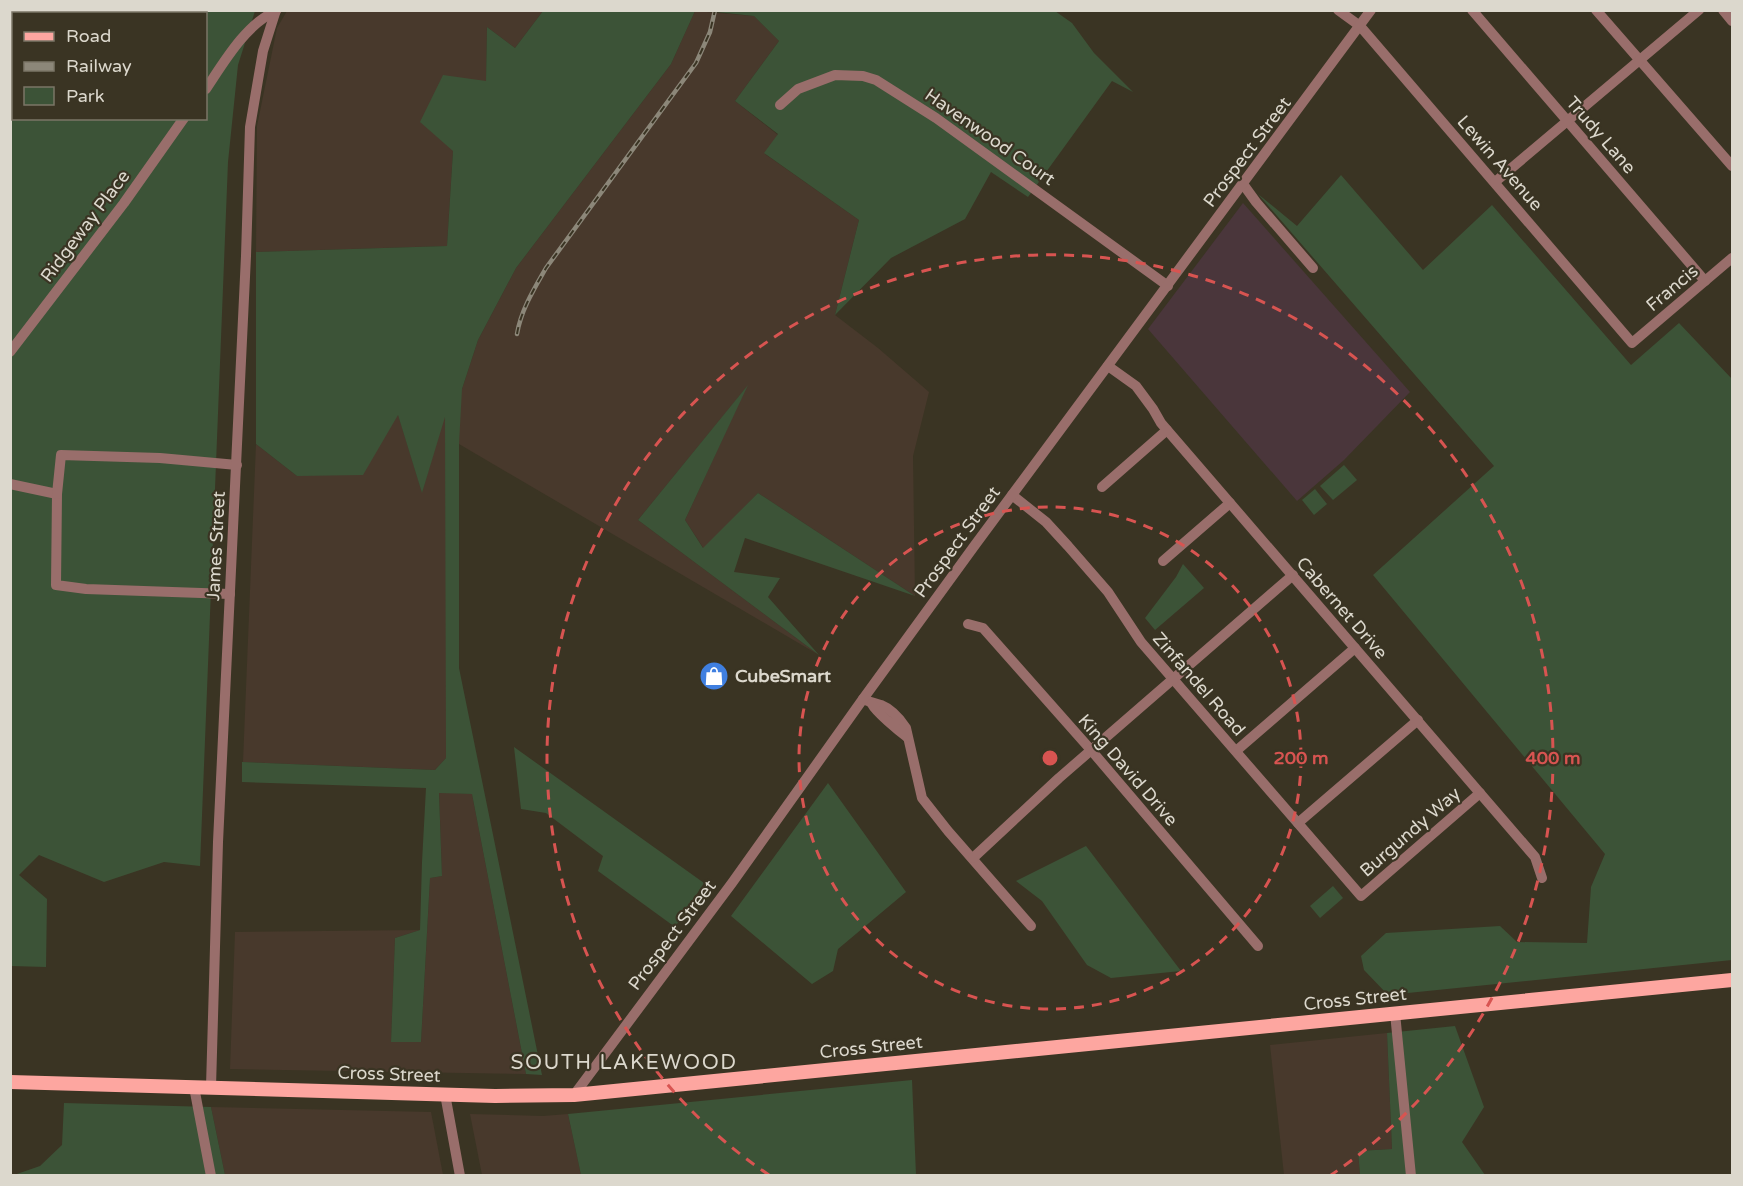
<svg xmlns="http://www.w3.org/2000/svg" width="1743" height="1186" font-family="'Varela Round',sans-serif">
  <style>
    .industrial { fill: #48392c }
    .education { fill: #4a363b }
    .green { fill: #3c5337; fill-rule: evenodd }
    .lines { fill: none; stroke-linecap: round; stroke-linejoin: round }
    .minor { stroke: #996e6b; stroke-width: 10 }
    .major { stroke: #fda6a0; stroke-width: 14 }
    .rail-casing { stroke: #8c8779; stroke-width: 4.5 }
    .rail { stroke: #3a3423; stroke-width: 2; stroke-dasharray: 7; stroke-linecap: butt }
    .ring { fill: none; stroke: #d85451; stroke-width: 3; stroke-dasharray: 10 8 }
    .labels { text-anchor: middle; stroke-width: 4.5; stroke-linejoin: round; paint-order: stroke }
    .street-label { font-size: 18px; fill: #dcd8cd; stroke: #3a3423 }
    .poi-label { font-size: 18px; font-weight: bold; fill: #dcd8cd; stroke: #3a3423; text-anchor: start }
    .quarter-label { font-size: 21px; letter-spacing: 1.5px; fill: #dcd8cd; stroke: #3a3423 }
    .centre { fill: #d85451; stroke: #3a3423; stroke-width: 3 }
    .ring-label { font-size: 18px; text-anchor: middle; font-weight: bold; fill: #d85451; stroke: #3a3423; stroke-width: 4.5; stroke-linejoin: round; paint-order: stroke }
  </style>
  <rect width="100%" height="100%" fill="#3a3423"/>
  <g class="industrial">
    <polygon points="287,11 543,11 515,48 487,27 486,81 453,151 447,246 256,252 257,126 277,28"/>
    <polygon points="695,11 754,16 779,41 735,101 778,135 765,154 859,220 835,315 878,348 929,392 913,456 915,596 758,493 704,549 685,520 746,388 638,520 819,655 459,444 446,758 435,770 243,762 256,444 297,476 398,414 422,492 445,414 462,389 478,340 516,268 671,64"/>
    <polygon points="439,792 472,794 526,1074 230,1069 235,932 420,930 395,938 391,1042 421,1042 430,878 442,876"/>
    <polygon points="1387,1033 1392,1149 1358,1151 1360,1175 1284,1175 1270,1045"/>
    <polygon points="211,1107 431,1112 443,1175 225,1175"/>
    <polygon points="470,1114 543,1116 568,1114 581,1175 482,1175"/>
  </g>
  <polygon class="education" points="1243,203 1410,392 1344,460 1297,501 1148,329"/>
  <g class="green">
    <path d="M11,11H255L238,65L228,162L200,866L164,862L104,882L39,855L19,875L47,899L46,967L11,966ZM14,14H206V118H14Z"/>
    <polygon points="543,11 695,11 671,64 516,268 478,340 462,389 459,444 459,668 542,1075 526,1074 472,794 439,793 442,876 430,878 421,1042 391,1042 395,938 420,930 422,862 426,788 242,782 242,762 435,770 446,758 445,417 422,493 398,415 363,475 297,476 256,444 256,252 447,246 453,151 420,122 443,75 486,81 487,27 515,48"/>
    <polygon points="707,11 1055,11 1072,23 1094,53 1133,92 1112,81 1028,197 991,172 965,219 891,258 835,315 859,220 764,153 778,134 735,101 779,41 754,16"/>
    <polygon points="1341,175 1423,270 1492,205 1631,365 1679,323 1732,379 1732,960 1388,995 1364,970 1361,956 1386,933 1500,926 1517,942 1587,943 1591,887 1605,854 1373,575 1494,466 1258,194 1297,226"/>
    <polygon points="748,385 685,520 703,548 758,493 915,596 745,538 734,572 780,578 768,597 819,655 638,520"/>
    <polygon points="1344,465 1357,480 1333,500 1320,486"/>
    <polygon points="1315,489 1327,504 1314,515 1302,500"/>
    <polygon points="1183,564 1204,588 1155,630 1145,618 1176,577"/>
    <polygon points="514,747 704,883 675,927 598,871 603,856 546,813 521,809"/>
    <polygon points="828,783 906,892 838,949 833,971 812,984 731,916"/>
    <polygon points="1086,846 1181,971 1111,978 1087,965 1042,901 1016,881"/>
    <polygon points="1333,886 1343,898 1320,918 1310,906"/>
    <polygon points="1455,1026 1484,1107 1462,1142 1485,1175 1360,1175 1358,1151 1392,1149 1387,1033"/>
    <polygon points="912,1080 916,1175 581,1175 568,1114"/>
    <polygon points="64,1103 211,1107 225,1175 11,1176 40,1166 62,1145"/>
  </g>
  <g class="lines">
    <g class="minor">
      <polyline points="1338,10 1360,26 1632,343 1732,258"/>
      <polyline points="1472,10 1705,281"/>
      <polyline points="1596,10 1732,166"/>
      <polyline points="1723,10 1732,21"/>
      <path d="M206,89C224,62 246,24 276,11"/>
      <polyline points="780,105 798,89 835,75 863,76 876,80 936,118 1168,286"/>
      <polyline points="1495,182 1699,10"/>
      <polyline points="1243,184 1256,202 1313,268"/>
      <polyline points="10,352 124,203 184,118"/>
      <polyline points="1108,366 1136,386 1153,409 1161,423 1535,857 1542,878"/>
      <polyline points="10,484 57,494 56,585 86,589 230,594"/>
      <polyline points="1102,487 1167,430"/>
      <polyline points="57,494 61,455 160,458 237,465"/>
      <polyline points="1012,495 1046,522 1068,546 1108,592 1141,642 1361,896 1480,793"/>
      <polyline points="1163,561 1230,503"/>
      <polyline points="968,624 983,628 1091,750 1258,946"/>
      <path d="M863,699C869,702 874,703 881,705C891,709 900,719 906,728L922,798L948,831L1031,926"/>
      <path d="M872,704C876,712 899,731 907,737"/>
      <polyline points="1236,751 1355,648"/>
      <polyline points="1298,823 1418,720"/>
      <polyline points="973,858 1059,778 1293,575"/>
      <polyline points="1395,1013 1411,1176"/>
      <polyline points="194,1087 211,1176"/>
      <polyline points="211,1087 218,842 246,256 250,127 263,51 276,10"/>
      <polyline points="445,1094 460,1176"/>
      <polyline points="574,1095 732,883 863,699 975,545 1371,10"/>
    </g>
    <polyline class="major" points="10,1082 495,1096 574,1095 1732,980"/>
    <g class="rail-casing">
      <path id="rail" d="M517,334C521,310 534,289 546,268L696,63L710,32L715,10"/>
    </g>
    <use href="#rail" class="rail"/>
  </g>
  <g class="ring">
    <circle cx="1050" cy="758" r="251"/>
    <path d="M769 1175A503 503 0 1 1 1331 1175"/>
  </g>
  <defs>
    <g id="shop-disc" transform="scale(1.5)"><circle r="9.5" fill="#3f7fe0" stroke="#3a3423"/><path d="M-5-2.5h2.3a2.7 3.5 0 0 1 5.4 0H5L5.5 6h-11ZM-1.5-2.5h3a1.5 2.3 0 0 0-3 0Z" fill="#fff"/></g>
  </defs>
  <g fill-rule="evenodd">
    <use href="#shop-disc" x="714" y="676"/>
  </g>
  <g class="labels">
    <g class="street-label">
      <text transform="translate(1601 135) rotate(49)" y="6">Trudy Lane</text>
      <text transform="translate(990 137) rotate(35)" y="6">Havenwood Court</text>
      <text transform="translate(1247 152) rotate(-53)" y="6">Prospect Street</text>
      <text transform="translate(1500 163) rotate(49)" y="6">Lewin Avenue</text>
      <text transform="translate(85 226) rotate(-53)" y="6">Ridgeway Place</text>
      <text transform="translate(1672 288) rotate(-40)" y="6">Francis</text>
      <text transform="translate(957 542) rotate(-54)" y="6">Prospect Street</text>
      <text transform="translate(216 546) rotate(-87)" y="6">James Street</text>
      <text transform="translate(1342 608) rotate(49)" y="6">Cabernet Drive</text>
      <text transform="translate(1199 684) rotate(49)" y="6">Zinfandel Road</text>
      <text transform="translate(1128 770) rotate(49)" y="6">King David Drive</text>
      <text transform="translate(1410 832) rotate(-41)" y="6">Burgundy Way</text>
      <text transform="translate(672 935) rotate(-53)" y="6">Prospect Street</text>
      <text transform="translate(1355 999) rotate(-6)" y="6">Cross Street</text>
      <text transform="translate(871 1047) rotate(-6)" y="6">Cross Street</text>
      <text transform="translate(389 1074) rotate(2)" y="6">Cross Street</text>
    </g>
    <g class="poi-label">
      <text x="735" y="682">CubeSmart</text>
    </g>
    <g class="quarter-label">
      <text x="624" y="1069">SOUTH LAKEWOOD</text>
    </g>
  </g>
  <circle cx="1050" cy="758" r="9" class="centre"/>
  <g class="ring-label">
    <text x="1301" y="764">200 m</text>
    <text x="1553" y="764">400 m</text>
  </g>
  <rect width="1743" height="1186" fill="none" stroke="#dcd8cd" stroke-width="24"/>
  <rect x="12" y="12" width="195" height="108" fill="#3a3423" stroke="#7b7667" stroke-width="1.5"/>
  <rect x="24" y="32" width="30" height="9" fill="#fda6a0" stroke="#7b7667" stroke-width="1.5"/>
  <text x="66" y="42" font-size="18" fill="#dcd8cd">Road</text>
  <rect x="24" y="62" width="30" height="9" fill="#8c8779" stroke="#7b7667" stroke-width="1.5"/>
  <text x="66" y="72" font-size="18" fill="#dcd8cd">Railway</text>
  <rect x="24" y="87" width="30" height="18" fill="#3c5337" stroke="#7b7667" stroke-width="1.5"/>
  <text x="66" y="102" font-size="18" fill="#dcd8cd">Park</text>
</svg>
